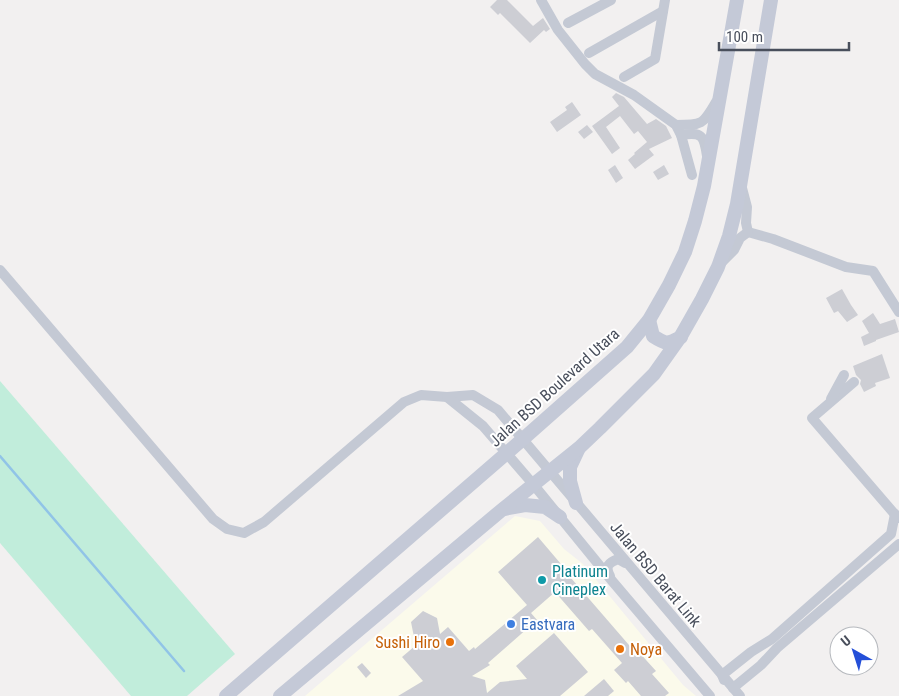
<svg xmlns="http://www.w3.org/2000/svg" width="899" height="696" font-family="'Roboto Condensed',sans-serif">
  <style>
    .commercial { fill: #fbfaeb }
    .green { fill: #c1eddb }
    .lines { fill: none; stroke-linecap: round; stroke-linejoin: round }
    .stream { stroke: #91c4e7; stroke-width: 2.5 }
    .building { fill: #cdced4 }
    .minor { stroke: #c4c9d4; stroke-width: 10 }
    .secondary { stroke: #c4c9d7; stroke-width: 14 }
    .culture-dot { fill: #0f9aa8; stroke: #fff; stroke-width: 2 }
    .shop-dot { fill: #3f7fe0; stroke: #fff; stroke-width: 2 }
    .food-dot { fill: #e8710a; stroke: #fff; stroke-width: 2 }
    .labels { text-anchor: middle; stroke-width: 4; stroke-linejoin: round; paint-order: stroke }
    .street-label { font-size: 16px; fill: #494f5c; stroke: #fff }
    .culture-label { font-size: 16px; fill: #0d838f; stroke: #fff; text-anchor: start }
    .shop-label { font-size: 16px; fill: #366cbe; stroke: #fff; text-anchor: start }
    .food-label { font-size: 16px; fill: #c56008; stroke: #fff; text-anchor: end }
  </style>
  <rect width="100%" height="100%" fill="#f2f0f0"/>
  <polygon class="commercial" points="515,516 540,521 564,549 583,564 683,685 696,696 305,696"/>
  <polygon class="green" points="0,381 235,654 187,696 131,696 0,543"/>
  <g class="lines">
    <polyline class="stream" points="0,456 184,671"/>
  </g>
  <g class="building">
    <polygon points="497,0 507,0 533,26 543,18 550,29 546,32 544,30 530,43 500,13 498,15 490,7"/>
    <polygon points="616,93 624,97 647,124 656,119 666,126 672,138 649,149 654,155 635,169 628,160 635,154 634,153 647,142 638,131 634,134 620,116 606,127 620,148 612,154 592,126 619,106 612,97"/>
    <polygon points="572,102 581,115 557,132 550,122 567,110 565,107"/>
    <polygon points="587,125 593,132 584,139 578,132"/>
    <polygon points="615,165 623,178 616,183 608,170"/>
    <polygon points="664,165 669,174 658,180 653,172"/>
    <polygon points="842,289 851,305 858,315 847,322 838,311 834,313 826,298"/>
    <polygon points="873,313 880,324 895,319 899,332 876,340 876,341 864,346 861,337 869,333 862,321"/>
    <polygon points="882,354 890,378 875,383 876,386 864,392 860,384 861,380 856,375 853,366"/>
    <polygon points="538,537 572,577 571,578 635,652 637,650 656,671 652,674 669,693 665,696 641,696 628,681 626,683 614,670 622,663 592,629 589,631 555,592 531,613 537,620 488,663 490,665 472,676 485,680 487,693 500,682 527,679 516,666 554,633 588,672 560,696 398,696 423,681 402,657 422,640 414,637 411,622 423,611 437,618 440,634 448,627 469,651 474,647 475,649 527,605 498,572"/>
    <polygon points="362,663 371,673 366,678 357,667"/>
    <polygon points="604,679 614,691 608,696 584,696"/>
  </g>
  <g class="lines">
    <g class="minor">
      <polyline points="541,0 558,30 585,64 595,74 634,95 676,125 681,135 692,175"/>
      <polyline points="568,23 611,0"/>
      <polyline points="589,53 663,11"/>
      <polyline points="624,77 655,59 665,0"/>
      <path d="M676,125C702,125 703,125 716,102"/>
      <path d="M681,135C702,132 704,135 707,156"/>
      <polyline points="748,232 773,239 846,267 873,271 899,312"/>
      <polyline points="720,264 734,250 740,238 748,232 746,223 747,207 742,188"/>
      <polyline points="0,270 213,519 227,529 244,533 264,522 404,402 421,395 447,397 473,395 498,410 740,696"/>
      <polyline points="854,382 812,418 898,518"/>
      <polyline points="447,397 483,426 533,484 613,582 710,696"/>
      <polyline points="831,399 844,375"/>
      <path d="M610,576C605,566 608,563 618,559L625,563"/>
      <polyline points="724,680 722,675 751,652 772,639 891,534 895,514"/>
      <polyline points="733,688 761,665 777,648 899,544"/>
    </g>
    <g class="secondary">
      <path d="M649,320L653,336C667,345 667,344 681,337"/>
      <polyline points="576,503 570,481 570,467 578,450"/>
      <polyline points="504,509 525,505 545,507 560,517"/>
      <polyline points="226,696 523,439 627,347 649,320 669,285 685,252 695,221 704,186 737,0"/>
      <polyline points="280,696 503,509 579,448 600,428 654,374 681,336 702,299 718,267 729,236 737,204 771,0"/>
    </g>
  </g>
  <circle class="culture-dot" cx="542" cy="580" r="5"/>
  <circle class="shop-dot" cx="511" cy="624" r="5"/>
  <g class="food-dot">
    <circle cx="450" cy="642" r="5"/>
    <circle cx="620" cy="649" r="5"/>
  </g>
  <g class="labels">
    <g class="street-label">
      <text transform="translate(554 387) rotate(-42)" y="6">Jalan BSD Boulevard Utara</text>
      <text transform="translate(656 574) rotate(50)" y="6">Jalan BSD Barat Link</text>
    </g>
    <g class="culture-label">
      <text x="552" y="577">Platinum<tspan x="552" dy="18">Cineplex</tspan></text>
    </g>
    <g class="shop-label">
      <text x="521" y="630">Eastvara</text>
    </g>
    <g class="food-label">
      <text x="440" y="648">Sushi Hiro</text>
      <text x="630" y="655" text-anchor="start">Noya</text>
    </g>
  </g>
  <g transform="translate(854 651) rotate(321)"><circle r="24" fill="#ffffff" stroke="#b6b9be"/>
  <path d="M0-4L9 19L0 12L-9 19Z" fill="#244fd8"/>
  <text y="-8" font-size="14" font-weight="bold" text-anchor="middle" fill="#494f5c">U</text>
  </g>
  <path d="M719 42v8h130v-8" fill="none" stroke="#494f5c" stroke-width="2.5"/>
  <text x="726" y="42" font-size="15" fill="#494f5c" stroke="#ffffff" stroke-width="4" paint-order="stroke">100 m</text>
</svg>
